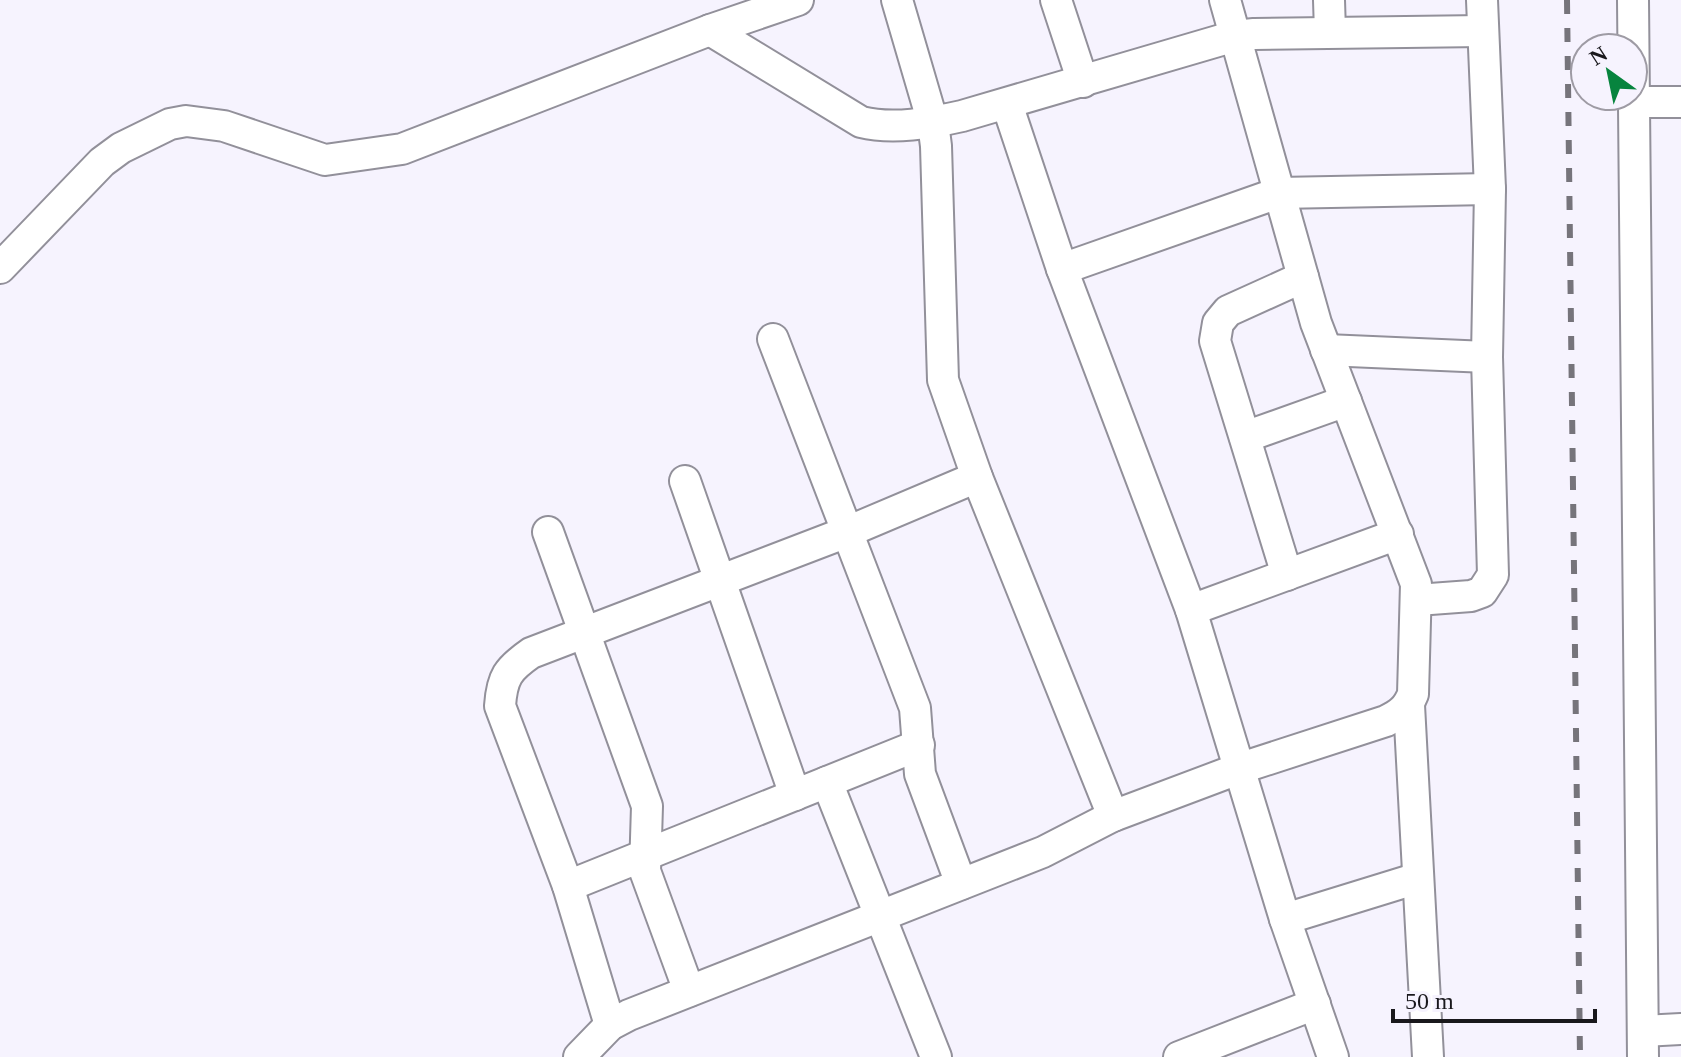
<svg xmlns="http://www.w3.org/2000/svg" width="1681" height="1057" font-family="'Times New Roman',serif">
  <style>
    .lines { fill: none; stroke-linecap: round; stroke-linejoin: round }
    .minor-casing { stroke: #92909a; stroke-width: 34 }
    .minor { stroke: #fff; stroke-width: 30 }
    .rail { stroke: #76747b; stroke-width: 6; stroke-dasharray: 14 14; stroke-linecap: butt }
  </style>
  <rect width="100%" height="100%" fill="#f6f3fe"/>
  <g class="lines">
    <g class="minor-casing">
      <g id="minor">
        <polyline points="897,0 933,123 936,146 943,380 977,477 1113,816"/>
        <polyline points="1056,0 1083,82"/>
        <polyline points="1329,0 1330,32"/>
        <polyline points="1633,0 1643,1057"/>
        <path d="M710,30L861,122C893,130 931,123 962,116L1235,36L1254,34L1483,31"/>
        <polyline points="1634,102 1681,102"/>
        <polyline points="1007,104 1062,269 1191,610 1285,919 1333,1057"/>
        <polyline points="0,268 102,162 121,148 170,124 186,121 224,126 325,160 402,149 710,30 798,0"/>
        <polyline points="1062,269 1278,193 1490,189"/>
        <polyline points="773,339 915,708 920,774 961,884"/>
        <polyline points="1326,350 1487,357"/>
        <polyline points="1245,437 1346,401"/>
        <polyline points="685,481 795,795"/>
        <polyline points="548,532 647,806 645,871 689,991"/>
        <polyline points="1287,575 1215,341 1218,323 1228,311 1303,277"/>
        <polyline points="1417,600 1471,596 1482,592 1493,575 1487,357 1490,189 1482,0"/>
        <polyline points="1191,610 1398,534"/>
        <polyline points="1409,705 1428,1057"/>
        <polyline points="827,782 936,1057"/>
        <polyline points="568,886 919,745"/>
        <polyline points="1285,919 1418,878"/>
        <path d="M610,1025L568,886L500,706C502,677 508,669 531,653L847,532L977,477"/>
        <polyline points="1643,1031 1681,1029"/>
        <path d="M579,1057L610,1025L629,1015L1043,852L1113,816L1238,769L1386,721C1400,714 1407,709 1413,694L1416,584L1316,323L1225,0"/>
        <polyline points="1179,1057 1315,1004"/>
      </g>
    </g>
    <use href="#minor" class="minor"/>
    <polyline class="rail" points="1567,0 1580,1057"/>
  </g>
  <g transform="translate(1609 72) rotate(327)"><circle r="38" fill="#f6f3fe" stroke="#9e9ba4" stroke-width="2"/>
  <path d="M0-6L14 30L0 20L-14 30Z" fill="#07843e"/>
  <text y="-12" font-size="22" font-weight="bold" text-anchor="middle" fill="#19181c">N</text>
  </g>
  <path d="M1393 1009v12h202v-12" fill="none" stroke="#19181c" stroke-width="4"/>
  <text x="1405" y="1009" font-size="24" fill="#19181c" stroke="#f6f3fe" stroke-width="6" paint-order="stroke">50 m</text>
</svg>
